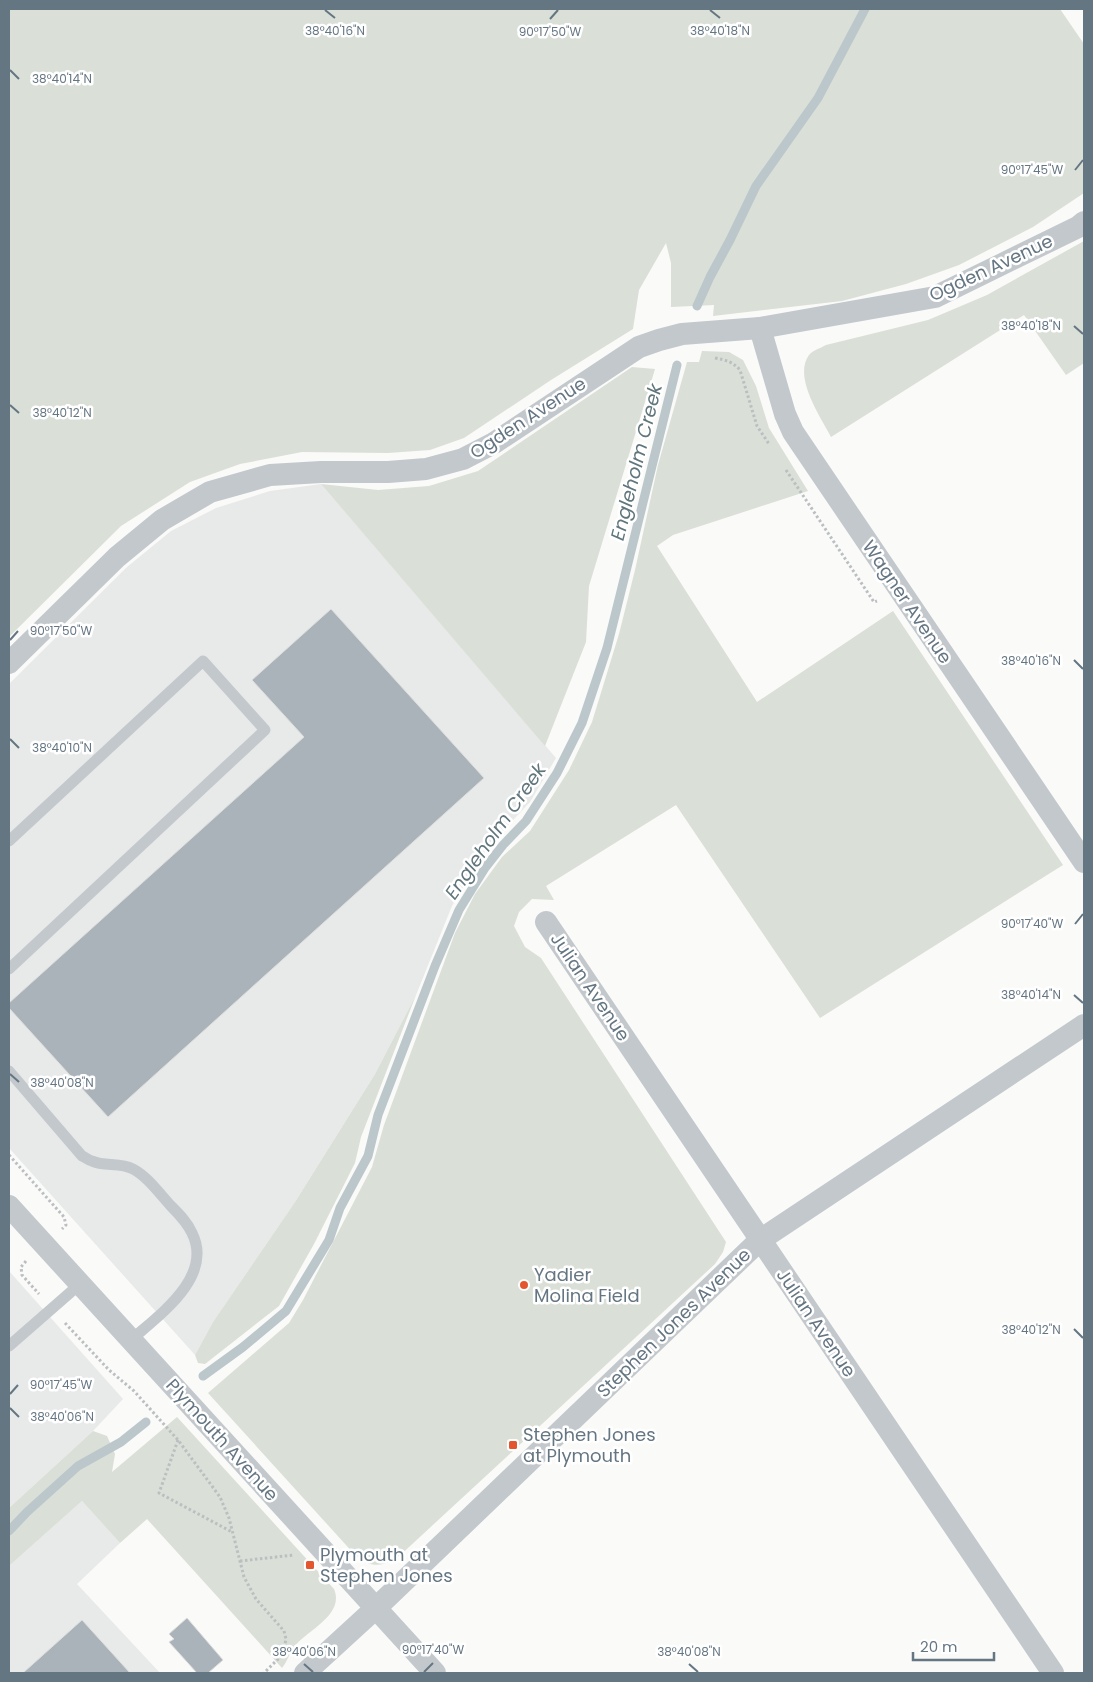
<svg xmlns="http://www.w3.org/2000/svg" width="1093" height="1682" font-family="Poppins,sans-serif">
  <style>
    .built { fill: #e8e9e9 }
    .green { fill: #dadfd7 }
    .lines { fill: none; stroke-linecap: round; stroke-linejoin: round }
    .stream { stroke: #bbc7cb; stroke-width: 9 }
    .building { fill: #aab3b9; stroke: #dcdcda }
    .path { stroke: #bbbfc2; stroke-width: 3; stroke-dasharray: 2.5 2.5; stroke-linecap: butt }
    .lane { stroke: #c3c8cc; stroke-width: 11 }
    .street { stroke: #c3c8cc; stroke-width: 22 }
    .ticks { fill: none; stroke: #657683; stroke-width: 2 }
    .poi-dot { fill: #e4572e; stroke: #fff; stroke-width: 2 }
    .labels { text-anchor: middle; stroke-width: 5; stroke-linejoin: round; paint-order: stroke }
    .street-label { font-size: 18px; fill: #657683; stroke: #fff }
    .poi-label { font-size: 18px; fill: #657683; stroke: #fff; text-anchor: start }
    .water-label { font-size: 19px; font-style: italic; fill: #60757c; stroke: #fff }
    .ticks-label { font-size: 12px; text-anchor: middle; fill: #657683; stroke: #fff; stroke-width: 5; stroke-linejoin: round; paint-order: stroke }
  </style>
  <rect width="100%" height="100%" fill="#fafaf8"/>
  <g class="built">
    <polygon points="321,484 556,758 530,802 488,847 452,906 416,995 375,1074 295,1202 213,1322 195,1355 9,1148 9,684 127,567 171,531 216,508 270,491"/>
    <polygon points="9,1271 123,1399 93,1431 9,1508"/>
    <polygon points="82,1501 120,1543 77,1584 160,1673 9,1673 9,1566"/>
  </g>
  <g class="green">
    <polygon points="9,9 1060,9 1084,44 1084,193 1033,227 959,265 906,284 842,301 713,316 714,305 671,307 671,263 666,243 639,290 633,329 551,380 464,438 430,450 388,453 302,452 240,464 190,482 121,526 9,637"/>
    <path d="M1084,241V363L1066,375L1024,315L831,437C820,416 793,377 809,355C813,350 821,348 826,345L928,320L987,295Z"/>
    <path d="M702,351L729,352L743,360L756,386L769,428L808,491L673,535L657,546L757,702L893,611L1063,865L820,1018L676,805L546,886L554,900L532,899L519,912L514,926L525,947L541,958L726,1242L723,1252L715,1264L395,1560C378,1567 371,1567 356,1556L208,1393L289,1323L303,1300L372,1167L384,1125L455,933L475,894L502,857L530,831L569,770L592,722L619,634L635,570L658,465L687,362H699Z"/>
    <polygon points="632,367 655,369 589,586 586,642 545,746 321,484 378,490 429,486 478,471"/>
    <polygon points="416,995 361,1137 355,1163 314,1244 279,1306 205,1364 198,1363 195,1355 213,1322 295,1202 375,1074"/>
    <path d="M177,1417L334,1589C345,1615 307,1630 294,1647C289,1653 288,1661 282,1668L147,1519L120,1543L82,1501L9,1566V1508L93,1431L107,1436L115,1454L112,1472Z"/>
  </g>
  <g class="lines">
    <g class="stream">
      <polyline points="697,306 710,277 730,240 756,186 818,98 865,9"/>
      <polyline points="203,1376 243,1347 286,1311 329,1240 340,1208 368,1156 378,1115 435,966 459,910 485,868 503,845 526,821 557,773 582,723 607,648 677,365"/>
      <polyline points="9,1531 27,1512 78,1466 121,1442 146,1422"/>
    </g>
  </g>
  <g class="building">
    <polygon points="331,609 484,778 108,1117 9,1008 9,1003 304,737 252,680"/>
    <polygon points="187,1618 223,1660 208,1673 197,1673 169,1642 174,1639 169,1634"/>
    <polygon points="82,1620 130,1673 23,1673"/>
  </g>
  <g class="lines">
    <g class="path">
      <path d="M715,358C726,360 733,362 740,370L757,426L769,444"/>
      <polyline points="786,470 874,602 877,601"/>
      <polyline points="9,1155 64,1217 66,1225 62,1229"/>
      <polyline points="26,1261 21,1267 22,1275 39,1294"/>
      <polyline points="65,1323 109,1370 134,1391 178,1440 220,1497 229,1518 244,1577 256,1599 284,1631 286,1639 283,1654 264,1673"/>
      <polyline points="178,1440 159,1493 232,1532"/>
      <polyline points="240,1561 294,1555"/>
    </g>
    <g class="lane">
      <polyline points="9,841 203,661 265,730 9,969"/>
      <path d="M9,1071L82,1156C85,1157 88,1160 92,1161C104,1167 120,1162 133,1169C148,1177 159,1193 171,1206C179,1214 187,1222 192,1233C214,1277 159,1315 131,1340"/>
      <polyline points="9,1346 80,1284"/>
    </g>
    <g class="street">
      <polyline points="760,328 785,414 793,432 1084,862"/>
      <polyline points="9,663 117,557 162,520 210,492 270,475 321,472 388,472 426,469 463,459 494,443 639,347 659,340 682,334 760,328 935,297 1078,227 1084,222"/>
      <polyline points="546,922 1053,1673"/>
      <polyline points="9,1206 435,1673"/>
      <polyline points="305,1673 376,1608 760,1240 1084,1025"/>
    </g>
  </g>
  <path class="ticks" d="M325,10L335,18M710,10L720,18M550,19L558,10M10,70L19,79M1075,170L1083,160M1074,326L1083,334M10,405L19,413M10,640L18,631M1074,660L1083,669M10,739L19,748M1075,924L1083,914M1074,995L1083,1003M10,1074L19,1082M1074,1329L1083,1338M10,1394L18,1385M10,1408L19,1417M304,1664L313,1672M689,1664L698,1672M424,1672L433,1663"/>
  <g class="poi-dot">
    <circle cx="524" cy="1285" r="5"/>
    <rect x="508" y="1440" width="10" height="10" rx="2.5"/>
    <rect x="305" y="1560" width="10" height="10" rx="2.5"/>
  </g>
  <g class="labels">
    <g class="street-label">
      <text transform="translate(991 268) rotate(-25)" y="6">Ogden Avenue</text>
      <text transform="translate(528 418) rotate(-33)" y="6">Ogden Avenue</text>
      <text transform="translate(907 602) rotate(56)" y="6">Wagner Avenue</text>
      <text transform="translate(590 987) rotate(56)" y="6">Julian Avenue</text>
      <text transform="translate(674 1323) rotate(-44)" y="6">Stephen Jones Avenue</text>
      <text transform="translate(816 1323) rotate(56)" y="6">Julian Avenue</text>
      <text transform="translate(222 1440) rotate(48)" y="6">Plymouth Avenue</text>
    </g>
    <g class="poi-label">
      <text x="534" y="1281">Yadier<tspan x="534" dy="21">Molina Field</tspan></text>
      <text x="523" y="1441">Stephen Jones<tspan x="523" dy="21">at Plymouth</tspan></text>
      <text x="320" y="1561">Plymouth at<tspan x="320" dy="21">Stephen Jones</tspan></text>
    </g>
    <g class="water-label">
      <text transform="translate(636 462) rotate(-76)" y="7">Engleholm Creek</text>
      <text transform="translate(495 831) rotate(-55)" y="7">Engleholm Creek</text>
    </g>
  </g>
  <g class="ticks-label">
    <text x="335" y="35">38°40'16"N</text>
    <text x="720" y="35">38°40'18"N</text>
    <text x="550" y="36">90°17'50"W</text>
    <text x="62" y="83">38°40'14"N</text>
    <text x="1032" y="174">90°17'45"W</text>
    <text x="1031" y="330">38°40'18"N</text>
    <text x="62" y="417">38°40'12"N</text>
    <text x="61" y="635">90°17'50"W</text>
    <text x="1031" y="665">38°40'16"N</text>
    <text x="62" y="752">38°40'10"N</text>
    <text x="1032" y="928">90°17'40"W</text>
    <text x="1031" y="999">38°40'14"N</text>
    <text x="62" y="1087">38°40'08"N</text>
    <text x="1031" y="1334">38°40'12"N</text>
    <text x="61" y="1389">90°17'45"W</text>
    <text x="62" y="1421">38°40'06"N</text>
    <text x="433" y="1654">90°17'40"W</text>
    <text x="304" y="1656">38°40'06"N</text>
    <text x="689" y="1656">38°40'08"N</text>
  </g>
  <rect width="1093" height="1682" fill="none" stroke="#657683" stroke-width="20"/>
  <path d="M913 1652v8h81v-8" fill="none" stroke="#657683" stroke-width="2.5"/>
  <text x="920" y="1652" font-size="15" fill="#657683" stroke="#ffffff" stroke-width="4" paint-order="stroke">20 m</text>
</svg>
